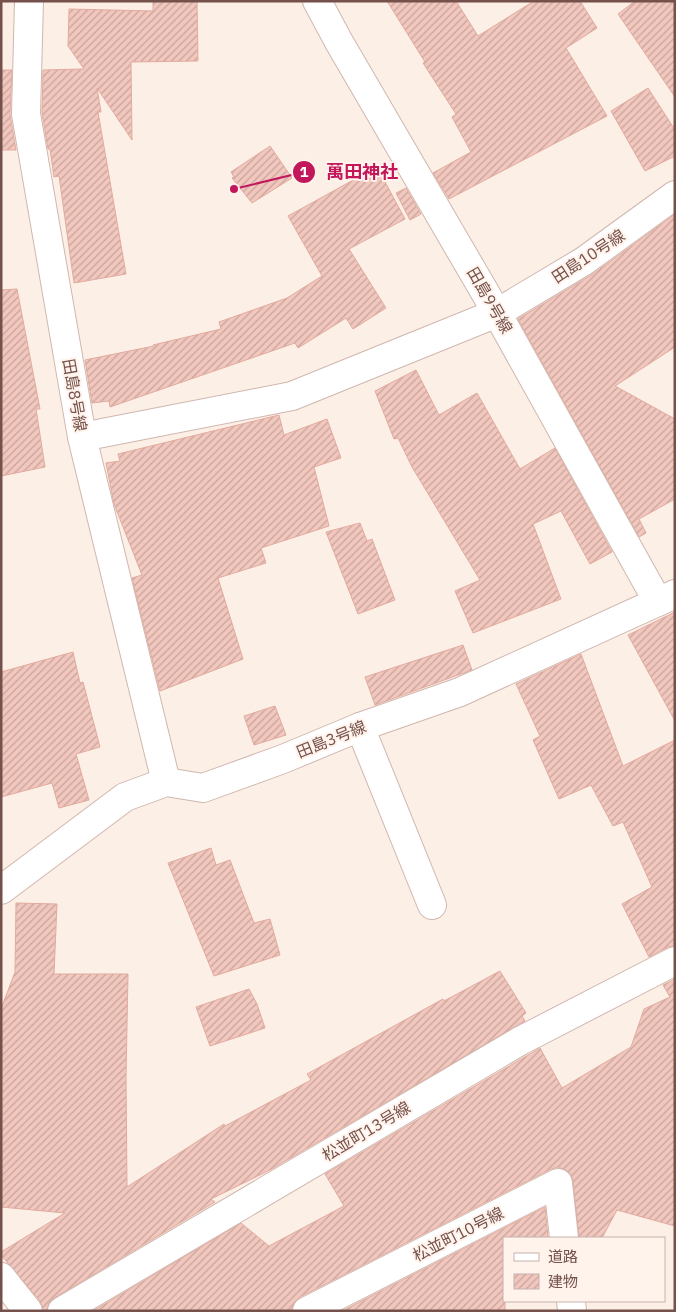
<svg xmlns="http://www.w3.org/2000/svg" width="676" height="1312" font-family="'IBM Plex Sans','Noto Sans JP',sans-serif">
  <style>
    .building { fill: url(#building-hatch); stroke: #e4aa9e }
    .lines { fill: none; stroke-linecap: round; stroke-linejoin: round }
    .minor-casing { stroke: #d0b7af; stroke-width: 30 }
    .minor { stroke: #fff; stroke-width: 28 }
    .labels { text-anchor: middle; stroke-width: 4; stroke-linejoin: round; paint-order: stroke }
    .street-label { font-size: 16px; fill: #75514b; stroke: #fff3ec }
    .leader { fill: none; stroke: #c2185b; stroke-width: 2 }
    .callout-dot { fill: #c2185b; stroke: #fff3ec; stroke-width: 2 }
    .mark-label { font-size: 15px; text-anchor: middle; font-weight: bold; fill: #fff }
    .callout-label { font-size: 18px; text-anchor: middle; font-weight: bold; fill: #c2185b; stroke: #fff3ec; stroke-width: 4; stroke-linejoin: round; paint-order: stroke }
  </style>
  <defs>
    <pattern id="building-hatch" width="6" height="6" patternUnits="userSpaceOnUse" patternTransform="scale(1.25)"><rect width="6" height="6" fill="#f1c7be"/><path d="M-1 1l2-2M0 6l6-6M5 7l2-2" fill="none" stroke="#c8a49c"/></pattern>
  </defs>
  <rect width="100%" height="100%" fill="#fcefe6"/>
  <g class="building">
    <polygon points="153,1 197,1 198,61 131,62 132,140 97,88 101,112 98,112 126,274 74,283 59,176 54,177 50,149 48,149 42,113 43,70 84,69 68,46 69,9 153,11"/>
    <polygon points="387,1 456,1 478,36 534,1 580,1 597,28 566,48 607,116 449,199 433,173 471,152 452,117 456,114 423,63 425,62"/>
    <polygon points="635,1 675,1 675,97 618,14"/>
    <polygon points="1,70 12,70 10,114 16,150 1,150"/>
    <polygon points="648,88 675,130 675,156 645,171 611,111"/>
    <polygon points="270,146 292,178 252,203 232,178 234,177 231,172"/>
    <polygon points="377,167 405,219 349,249 386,308 353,329 346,318 298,348 295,343 110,407 109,401 92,403 85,360 154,346 153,345 221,329 219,322 287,298 322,276 288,216"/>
    <polygon points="406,188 421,214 410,220 396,193"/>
    <polygon points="675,214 675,347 615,386 675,419 675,499 639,519 646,533 639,537 518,319 593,274"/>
    <polygon points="17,289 40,409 36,409 45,467 1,476 1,290"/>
    <polygon points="416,370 439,415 477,393 520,469 555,448 612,552 590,564 561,511 533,524 561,599 473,633 455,591 480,580 412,467 398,438 394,439 375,391"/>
    <polygon points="279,415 284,435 327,419 341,458 314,467 329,526 261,548 266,563 218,578 243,659 160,691 132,578 142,575 114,504 106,463 120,461 118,454"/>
    <polygon points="360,523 367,541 372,539 395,600 358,614 326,532"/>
    <polygon points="675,612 675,721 628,635"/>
    <polygon points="463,645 472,670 375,705 365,677"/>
    <polygon points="73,652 80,683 83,682 100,747 76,754 89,800 59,808 52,783 1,797 1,672"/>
    <polygon points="581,654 623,766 675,740 675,946 668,947 649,957 622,904 652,887 623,822 613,826 591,785 559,799 533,740 540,736 516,684"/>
    <polygon points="275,706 286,735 254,745 244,716"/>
    <polygon points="211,848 216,865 230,860 254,923 270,919 280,955 214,976 168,863"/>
    <polygon points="16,903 57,904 54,974 128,974 126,1077 127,1187 224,1124 225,1126 311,1080 307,1074 443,999 444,1001 500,971 526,1013 522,1016 525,1021 270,1170 211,1199 215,1202 54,1298 49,1303 46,1311 43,1311 40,1301 1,1255 1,1252 65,1213 1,1207 1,1009 15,972"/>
    <polygon points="675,979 675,1226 617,1210 602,1238 579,1238 573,1181 571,1174 566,1170 558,1167 551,1169 300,1297 294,1303 291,1311 93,1311 241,1223 269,1246 344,1206 325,1174 540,1048 562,1088 631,1047 644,1009 670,997 663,985"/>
    <polygon points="249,989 257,1004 265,1028 210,1046 196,1007"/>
    <polygon points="545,1207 548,1238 505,1238 505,1311 342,1311"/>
  </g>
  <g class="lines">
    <g class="minor-casing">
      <g id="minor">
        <polyline points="29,1 26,114 82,437 166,782"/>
        <polyline points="317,1 339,42 497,313 658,602"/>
        <polyline points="82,437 292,396 497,313 584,261 675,195"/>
        <polyline points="360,727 432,905"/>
        <polyline points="1,890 125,797 166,782 203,788 283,759 360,727 460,692 675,594"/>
        <polyline points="1,1277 28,1311"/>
        <polyline points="571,1301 572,1311"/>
        <polyline points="62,1311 520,1041 675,961"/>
        <polyline points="307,1311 558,1183 564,1238"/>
      </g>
    </g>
    <use href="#minor" class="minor"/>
  </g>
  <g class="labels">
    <g class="street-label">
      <text transform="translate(588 256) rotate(-33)" y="6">田島10号線</text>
      <text transform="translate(490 300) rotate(60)" y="6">田島9号線</text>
      <text transform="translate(75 395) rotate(80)" y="6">田島8号線</text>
      <text transform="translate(331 739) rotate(-22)" y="6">田島3号線</text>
      <text transform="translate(366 1131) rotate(-31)" y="6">松並町13号線</text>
      <text transform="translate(458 1234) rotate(-27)" y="6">松並町10号線</text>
    </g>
  </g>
  <path class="leader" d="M234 189L304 172"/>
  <g class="callout-dot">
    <circle cx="234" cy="189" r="5"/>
    <circle cx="304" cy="172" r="12"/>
  </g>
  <g class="mark-label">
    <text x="304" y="177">1</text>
  </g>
  <g class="callout-label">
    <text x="362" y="178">萬田神社</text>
  </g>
  <rect width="676" height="1312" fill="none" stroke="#75514b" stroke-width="5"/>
  <rect x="503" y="1237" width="162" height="65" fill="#fff3ec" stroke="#c8b2ac"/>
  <rect x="514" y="1253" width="25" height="8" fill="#ffffff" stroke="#c8b2ac"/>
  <text x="548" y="1262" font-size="15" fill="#75514b">道路</text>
  <rect x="514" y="1274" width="25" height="15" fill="url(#building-hatch)" stroke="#c8b2ac"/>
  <text x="548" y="1287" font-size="15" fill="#75514b">建物</text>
</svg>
